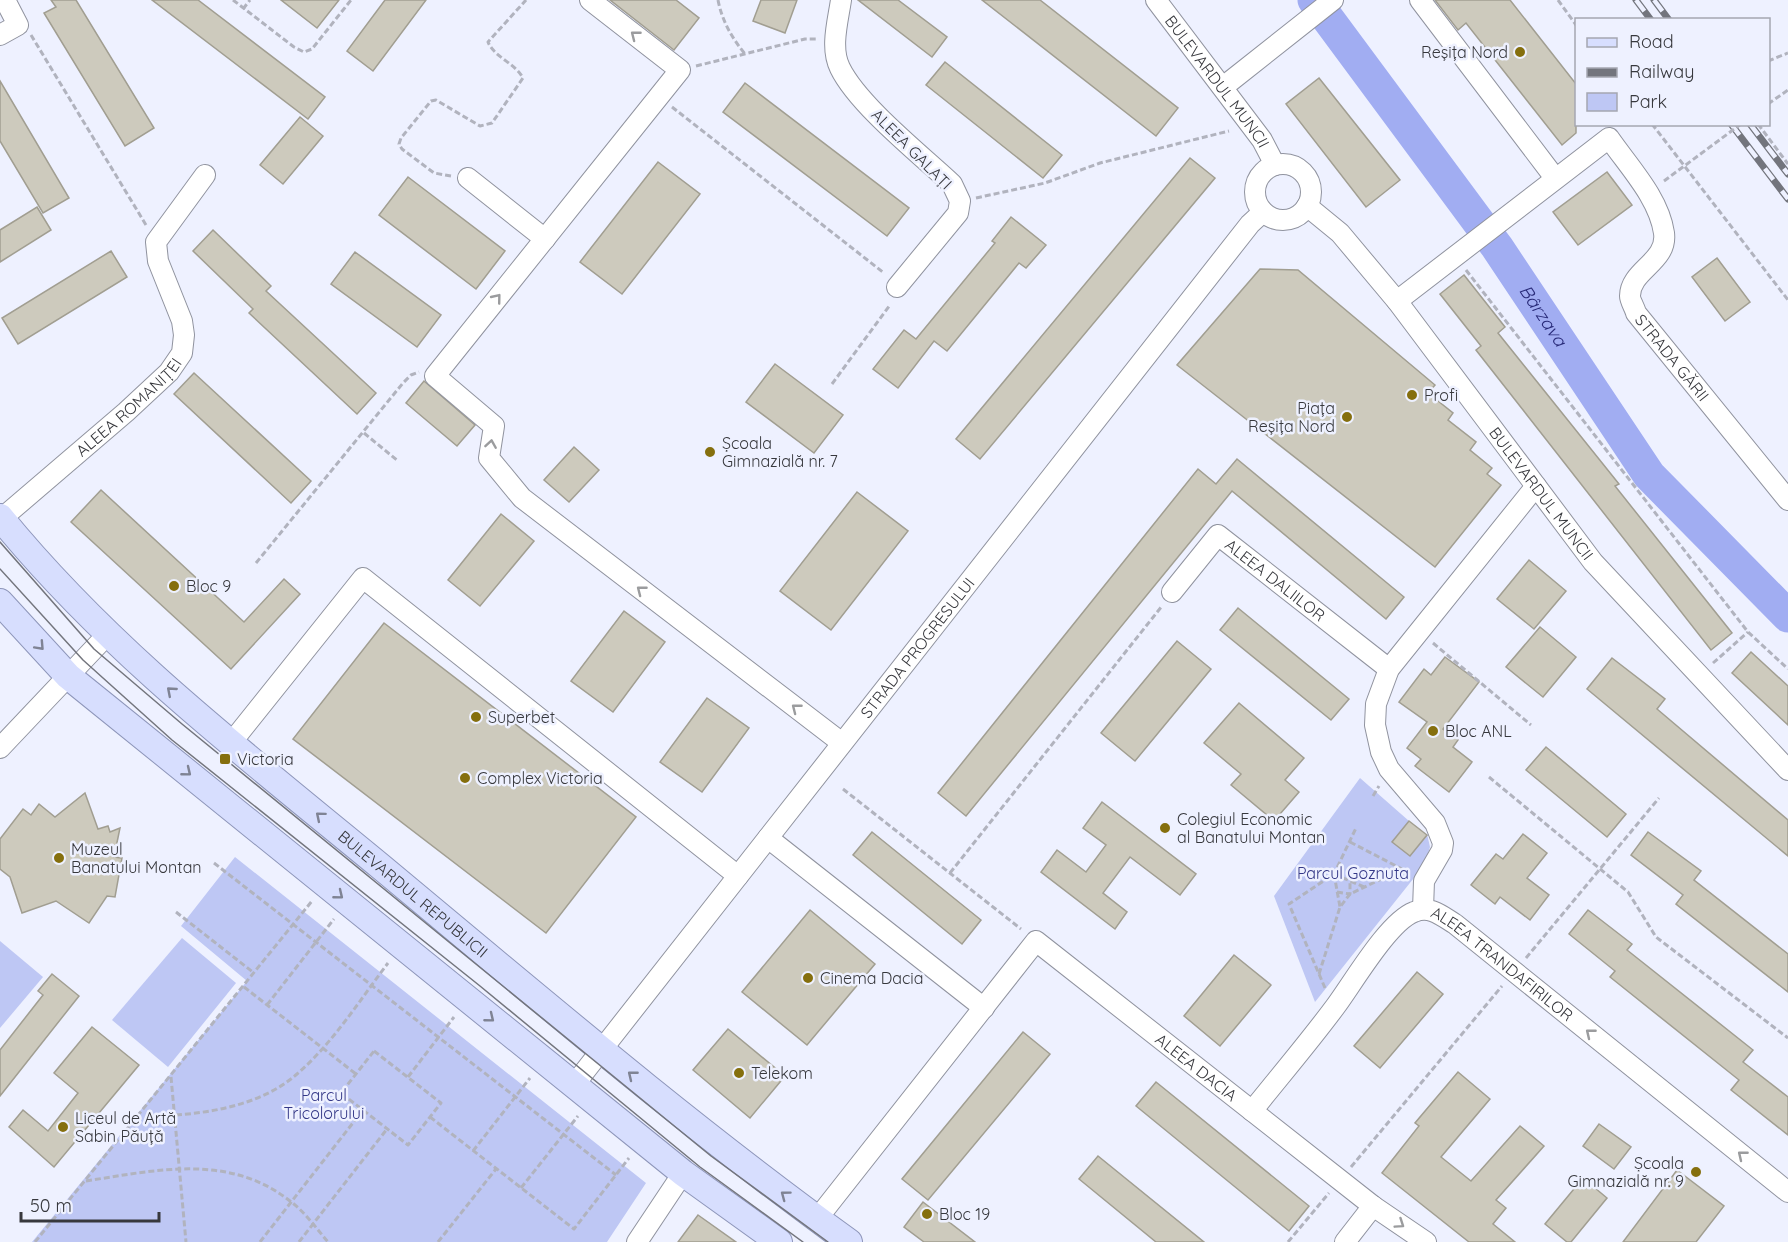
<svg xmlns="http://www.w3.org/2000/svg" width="1788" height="1242" font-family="Quicksand,sans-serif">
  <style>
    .green { fill: #bec7f4 }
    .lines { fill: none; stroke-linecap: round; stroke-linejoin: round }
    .river { stroke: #a1adf2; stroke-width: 33 }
    .building { fill: #cdcabd; stroke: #a19e91; stroke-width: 1.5 }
    .minor-casing { stroke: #90939f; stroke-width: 22 }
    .major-casing { stroke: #8e96ba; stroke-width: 28 }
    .path { stroke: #b1b3be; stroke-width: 3; stroke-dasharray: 6 3; stroke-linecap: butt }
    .minor { stroke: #fff; stroke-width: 20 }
    .major { stroke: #d7defe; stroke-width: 26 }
    .tram { stroke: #73757d; stroke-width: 1.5 }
    .rail-casing { stroke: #73757d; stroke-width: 7 }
    .rail { stroke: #eef1ff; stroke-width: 4.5; stroke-dasharray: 14; stroke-linecap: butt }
    .path-bridge { stroke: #b1b3be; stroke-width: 3; stroke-dasharray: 6 3; stroke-linecap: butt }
    .oneway { stroke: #9b9c9e }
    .oneway2 { stroke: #7f8394 }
    .poi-dot { fill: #856f0e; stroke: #eef1ff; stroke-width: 2 }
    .labels { text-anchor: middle; stroke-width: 5; stroke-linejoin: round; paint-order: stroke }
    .poi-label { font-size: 16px; fill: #37383d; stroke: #eef1ff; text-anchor: start }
    .street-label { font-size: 16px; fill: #37383d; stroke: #eef1ff }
    .park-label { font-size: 16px; fill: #343888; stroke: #eef1ff }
    .water-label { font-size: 18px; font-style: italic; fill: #292b79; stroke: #eef1ff }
  </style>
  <rect width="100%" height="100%" fill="#eef1ff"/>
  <g class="green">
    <polygon points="1360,778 1409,821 1393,842 1410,856 1427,834 1430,847 1425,864 1315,1002 1274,896"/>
    <polygon points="235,857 646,1183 607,1242 32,1242 247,981 181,926"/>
    <polygon points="182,938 236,983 168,1067 112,1020"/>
    <polygon points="0,941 43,977 0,1028"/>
  </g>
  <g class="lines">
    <path class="river" id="s1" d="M1314,0L1497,247L1649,475L1788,616"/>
  </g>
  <g class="building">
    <polygon points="51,0 76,0 154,128 125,146 44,13 56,7"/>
    <polygon points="152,0 198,0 325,97 308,119"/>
    <polygon points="281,0 339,0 317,28"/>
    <polygon points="385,0 426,0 373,71 347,51"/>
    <polygon points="610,0 676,0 699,18 674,50"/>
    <polygon points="761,0 797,0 785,33 753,21"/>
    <polygon points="858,0 898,0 947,37 932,57"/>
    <polygon points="982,0 1040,0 1178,108 1156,136"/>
    <polygon points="1435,0 1510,0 1576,84 1576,133 1562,145 1466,23 1458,30"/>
    <polygon points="945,62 1062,155 1043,178 926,85"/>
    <polygon points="1319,78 1400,180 1366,207 1286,104"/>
    <polygon points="0,81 69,198 43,213 0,141"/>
    <polygon points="745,83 909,208 887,236 723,112"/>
    <polygon points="300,117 323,136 283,184 260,165"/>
    <polygon points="1190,158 1215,178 980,459 956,439"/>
    <polygon points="658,162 700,194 622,294 580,262"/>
    <polygon points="1607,172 1632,205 1578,245 1553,212"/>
    <polygon points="408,177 505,251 476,289 379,215"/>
    <polygon points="37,207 51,230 0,262 0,230"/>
    <polygon points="1011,217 1046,245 1026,268 1019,263 947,351 934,341 898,388 873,369 904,330 916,339 995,243 992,241"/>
    <polygon points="213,230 271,286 266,291 376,393 357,414 249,313 253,309 193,251"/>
    <polygon points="111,251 127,277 18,344 2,318"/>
    <polygon points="355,252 441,315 417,347 331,284"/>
    <polygon points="1717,258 1750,302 1725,321 1692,277"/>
    <polygon points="1260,269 1298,270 1435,385 1428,393 1453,413 1448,420 1476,442 1470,450 1492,468 1487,474 1501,485 1435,567 1177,365"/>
    <polygon points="1464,275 1505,327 1498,333 1619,484 1615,486 1732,633 1711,650 1476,350 1481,346 1440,294"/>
    <polygon points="775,364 843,415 814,453 746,402"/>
    <polygon points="194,373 311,481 291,503 174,394"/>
    <polygon points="424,381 475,425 457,446 406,403"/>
    <polygon points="574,447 599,470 569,502 544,480"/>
    <polygon points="1237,459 1404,597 1386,619 1232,491 966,816 938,793 1198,469 1216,484"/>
    <polygon points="101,490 244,622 284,579 300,594 231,669 71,522"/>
    <polygon points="857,492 908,531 831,630 780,591"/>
    <polygon points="501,514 534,541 480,606 448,580"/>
    <polygon points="1529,560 1566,591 1534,629 1497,599"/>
    <polygon points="1238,608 1349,699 1331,720 1220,630"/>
    <polygon points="624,611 665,642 613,712 571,681"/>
    <polygon points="384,623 636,817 546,933 293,739"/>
    <polygon points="1540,627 1576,657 1543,697 1506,667"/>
    <polygon points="1177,641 1211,669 1135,761 1101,733"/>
    <polygon points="1751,652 1788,686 1788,725 1732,673"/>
    <polygon points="1445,657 1479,682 1443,729 1458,740 1453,747 1472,762 1449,792 1415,766 1421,759 1407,748 1427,722 1399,702 1424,669 1431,675"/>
    <polygon points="1612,658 1665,699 1657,709 1788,820 1788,856 1587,689"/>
    <polygon points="707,698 749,728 702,792 660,762"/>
    <polygon points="1239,703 1304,758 1285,780 1299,792 1274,821 1231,785 1241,774 1204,743"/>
    <polygon points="1546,747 1626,814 1607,837 1526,770"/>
    <polygon points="85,793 98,829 108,826 110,832 120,828 114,857 122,858 115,897 107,896 89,923 56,901 22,913 10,877 0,869 0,839 23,809 31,815 39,804 55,817"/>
    <polygon points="1102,802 1196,874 1180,895 1130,857 1103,893 1127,912 1115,929 1041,872 1057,850 1086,872 1106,845 1083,828"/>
    <polygon points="1409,821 1427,835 1410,856 1392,842"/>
    <polygon points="872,832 981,920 962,944 853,855"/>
    <polygon points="1648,832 1701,871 1694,880 1788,954 1788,992 1676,904 1683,895 1631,855"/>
    <polygon points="1523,834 1547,853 1527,878 1549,895 1530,920 1500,897 1495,904 1471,885 1496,854 1503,859"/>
    <polygon points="810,910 875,964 807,1045 742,992"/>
    <polygon points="1588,910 1632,944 1627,950 1753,1050 1743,1062 1788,1097 1788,1135 1731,1090 1739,1080 1610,977 1615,971 1569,934"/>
    <polygon points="1234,955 1271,985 1220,1046 1184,1016"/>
    <polygon points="1417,972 1443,994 1380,1068 1354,1046"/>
    <polygon points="52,974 79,996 0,1096 0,1050 43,995 38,991"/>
    <polygon points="92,1027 139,1065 54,1167 9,1127 23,1110 48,1131 78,1093 54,1073"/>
    <polygon points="728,1029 785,1076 750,1118 693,1070"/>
    <polygon points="1023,1032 1050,1054 928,1200 902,1179"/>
    <polygon points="1458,1072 1490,1099 1441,1157 1471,1181 1520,1126 1544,1146 1496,1200 1506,1208 1493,1224 1515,1242 1469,1242 1382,1173 1419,1126 1415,1123"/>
    <polygon points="1156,1082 1309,1206 1289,1231 1136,1106"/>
    <polygon points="1599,1124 1631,1147 1614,1169 1583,1146"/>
    <polygon points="1098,1156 1204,1242 1156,1242 1079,1179"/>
    <polygon points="1677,1170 1724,1206 1696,1242 1623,1242"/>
    <polygon points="1583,1178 1607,1198 1571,1242 1567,1242 1545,1224"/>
    <polygon points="923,1202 975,1242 924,1242 904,1227"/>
    <polygon points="698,1215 736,1242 678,1242"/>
  </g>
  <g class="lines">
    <g class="minor-casing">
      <g id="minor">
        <polyline points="590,0 680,70 435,376 494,426 489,458 522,498 842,743"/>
        <path d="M841,0C838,21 830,48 840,68C858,105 921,155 952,184L960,201L958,213L897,287"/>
        <path id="s2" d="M1156,0L1262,140L1275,165"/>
        <polyline points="1420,0 1555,178"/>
        <polyline points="0,35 18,25 5,0"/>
        <polyline points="1223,87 1333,0"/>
        <circle cx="1283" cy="192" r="28"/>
        <polyline points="468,178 545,239"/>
        <path id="s3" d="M1307,206L1340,233L1397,301L1593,562L1788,770"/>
        <path id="s4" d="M1397,301L1609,138C1629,167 1659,198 1664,233C1668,262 1630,270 1630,296C1630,301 1635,308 1636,313L1788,500"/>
        <path id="s5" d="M1,519L126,412L169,372L182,353L184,335L182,321L158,261L156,242L205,175"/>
        <path id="s6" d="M1172,592L1218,535L1389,669"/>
        <polyline points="231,743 363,578 738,876"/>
        <polyline points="0,748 107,635"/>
        <polyline points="768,838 984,1008"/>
        <polyline points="1423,909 1424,881 1442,850 1443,843 1435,823 1389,769 1381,752 1375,725 1376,704 1389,669 1536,486"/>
        <path id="s7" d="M574,1085L1250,224L1263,212"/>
        <path id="s8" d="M1252,1111C1280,1076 1309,1042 1335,1007C1353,983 1388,922 1414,912C1430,905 1442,916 1455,924L1788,1192"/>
        <path id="s9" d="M817,1219L1036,941L1373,1206L1426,1242"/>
        <polyline points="637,1242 683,1173"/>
        <polyline points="1345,1242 1373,1206"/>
      </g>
    </g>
    <g class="major-casing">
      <g id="major">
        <path id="s10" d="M0,517C109,651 248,757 380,866C534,994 687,1125 849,1242"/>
        <polyline points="0,602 68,676 683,1173 779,1242"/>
      </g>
    </g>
    <g class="path">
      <polyline points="233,0 294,47 304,52 312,49 351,0"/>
      <path d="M718,0C722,21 732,38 745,54"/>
      <polyline points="1558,0 1576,25"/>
      <polyline points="243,9 250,0"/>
      <polyline points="31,35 146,225"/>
      <polyline points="1768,61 1788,53"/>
      <polyline points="696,66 805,39 818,39"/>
      <polyline points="1768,104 1788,90"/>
      <polyline points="672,107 884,273"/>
      <polyline points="1652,124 1788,300"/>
      <polyline points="1758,124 1788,164"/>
      <path d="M451,176L434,173L402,149L399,144L401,138L431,101L436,100L480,126L492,123L523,78C515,63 494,57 488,42L526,0"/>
      <polyline points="976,198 1045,183 1100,163 1229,131"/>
      <polyline points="1466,270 1748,632 1788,669"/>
      <polyline points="832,384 890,305"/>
      <polyline points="364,433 398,461"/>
      <polyline points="256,563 403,383 411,375 419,372"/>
      <polyline points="1433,643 1531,725"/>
      <polyline points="1713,663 1748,632"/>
      <polyline points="1489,777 1628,892 1656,937 1788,1038"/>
      <polyline points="843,789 1021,929"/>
      <polyline points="1373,796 1379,786"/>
      <polyline points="1350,842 1402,869"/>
      <polyline points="214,863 616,1175"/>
      <polyline points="950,873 1162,606"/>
      <polyline points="1334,874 1340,907"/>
      <polyline points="1334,874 1364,887"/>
      <polyline points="1337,892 1350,894 1350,881"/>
      <polyline points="176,912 254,973"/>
      <polyline points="1526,958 1659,798"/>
      <polyline points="1319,974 1340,907 1350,894 1402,869"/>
      <polyline points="244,987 356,1074"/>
      <polyline points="1325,988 1289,904 1334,874 1356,828"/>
      <polyline points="267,1005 334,919"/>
      <polygon points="374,1051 441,1103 408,1145 341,1093"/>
      <polyline points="171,1077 186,1242"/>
      <polyline points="408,1077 454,1017"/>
      <path d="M176,1115C217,1112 264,1103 297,1074C332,1044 360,1000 388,963"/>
      <polyline points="430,1117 574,1229 629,1158"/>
      <polyline points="473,1151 530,1078"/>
      <polyline points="1351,1167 1502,986"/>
      <path d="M86,1181C157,1170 229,1153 290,1201C305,1212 316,1228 328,1242"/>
      <polyline points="521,1188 578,1116"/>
      <polyline points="35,1242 312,901"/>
      <polyline points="260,1242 363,1110"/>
      <polyline points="299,1242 387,1129"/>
      <polyline points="438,1242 496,1169"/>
      <polyline points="1288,1242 1329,1193"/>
    </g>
    <use href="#minor" class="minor"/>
    <use href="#major" class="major"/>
    <g class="tram">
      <polyline points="0,542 94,649 182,724 711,1156 828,1242"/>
      <polyline points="0,569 83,660 172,740 480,986 700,1167 803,1242"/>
    </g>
    <g class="rail-casing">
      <g id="rail">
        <polyline points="1636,0 1651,20"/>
        <polyline points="1654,0 1669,20"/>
        <polyline points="1731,124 1788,199"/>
        <polyline points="1750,124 1788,174"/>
      </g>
    </g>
    <use href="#rail" class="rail"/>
    <polyline class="path-bridge" points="1664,181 1741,124"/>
  </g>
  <defs><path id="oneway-chevron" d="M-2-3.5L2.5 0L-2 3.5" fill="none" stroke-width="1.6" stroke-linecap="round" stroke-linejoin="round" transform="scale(1.5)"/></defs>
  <g class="oneway">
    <use href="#oneway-chevron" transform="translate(635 35) rotate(-142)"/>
    <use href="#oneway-chevron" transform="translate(497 298) rotate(-51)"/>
    <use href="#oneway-chevron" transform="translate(491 444) rotate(-81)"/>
    <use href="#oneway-chevron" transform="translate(641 590) rotate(-142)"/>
    <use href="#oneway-chevron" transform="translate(796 708) rotate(-142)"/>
    <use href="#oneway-chevron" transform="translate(1590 1033) rotate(-141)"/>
    <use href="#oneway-chevron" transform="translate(1742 1155) rotate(-141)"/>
    <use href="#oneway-chevron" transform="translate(1400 1224) rotate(34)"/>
  </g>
  <g class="oneway2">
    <use href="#oneway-chevron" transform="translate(40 646) rotate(47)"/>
    <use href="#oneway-chevron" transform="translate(171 691) rotate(-139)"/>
    <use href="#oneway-chevron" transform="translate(187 772) rotate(39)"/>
    <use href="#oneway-chevron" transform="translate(320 816) rotate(-140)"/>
    <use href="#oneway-chevron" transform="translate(339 895) rotate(39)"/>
    <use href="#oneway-chevron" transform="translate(490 1018) rotate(39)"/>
    <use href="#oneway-chevron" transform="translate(632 1075) rotate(-141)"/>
    <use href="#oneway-chevron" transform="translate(785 1195) rotate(-143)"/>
  </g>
  <g class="poi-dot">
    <circle cx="1520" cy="52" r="6"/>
    <circle cx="1412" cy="395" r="6"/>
    <circle cx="1347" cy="417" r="6"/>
    <circle cx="710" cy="452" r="6"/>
    <circle cx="174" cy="586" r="6"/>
    <circle cx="476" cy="717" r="6"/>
    <circle cx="1433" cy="731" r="6"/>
    <rect x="219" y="753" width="12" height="12" rx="3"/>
    <circle cx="465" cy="778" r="6"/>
    <circle cx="1165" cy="828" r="6"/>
    <circle cx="59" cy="858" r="6"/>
    <circle cx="808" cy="978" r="6"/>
    <circle cx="739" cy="1073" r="6"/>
    <circle cx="63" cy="1127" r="6"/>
    <circle cx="1696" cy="1172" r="6"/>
    <circle cx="927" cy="1214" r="6"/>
  </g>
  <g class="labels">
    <g class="poi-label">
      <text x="1508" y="58" text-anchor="end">Reșița Nord</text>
      <text x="1424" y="401">Profi</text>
      <text x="1335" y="414" text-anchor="end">Piața<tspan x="1335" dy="18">Reșița Nord</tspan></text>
      <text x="722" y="449">Școala<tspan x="722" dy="18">Gimnazială nr. 7</tspan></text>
      <text x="186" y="592">Bloc 9</text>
      <text x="488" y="723">Superbet</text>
      <text x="1445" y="737">Bloc ANL</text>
      <text x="237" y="765">Victoria</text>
      <text x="477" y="784">Complex Victoria</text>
      <text x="1177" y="825">Colegiul Economic<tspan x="1177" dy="18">al Banatului Montan</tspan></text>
      <text x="71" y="855">Muzeul<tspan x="71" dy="18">Banatului Montan</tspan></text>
      <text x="820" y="984">Cinema Dacia</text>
      <text x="751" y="1079">Telekom</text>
      <text x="75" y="1124">Liceul de Artă<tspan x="75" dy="18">Sabin Păuță</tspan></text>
      <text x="1684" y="1169" text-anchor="end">Școala<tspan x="1684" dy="18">Gimnazială nr. 9</tspan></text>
      <text x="939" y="1220">Bloc 19</text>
    </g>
    <g class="street-label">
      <text dy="6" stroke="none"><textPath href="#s2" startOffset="102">BULEVARDUL MUNCII</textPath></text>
      <text transform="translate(912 149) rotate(45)" y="6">ALEEA GALAȚI</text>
      <text dy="6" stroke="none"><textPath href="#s4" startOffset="528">STRADA GĂRII</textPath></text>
      <text dy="6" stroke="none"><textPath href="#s5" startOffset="170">ALEEA ROMANIȚEI</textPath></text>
      <text dy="6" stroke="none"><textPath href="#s3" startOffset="372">BULEVARDUL MUNCII</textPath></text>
      <text dy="6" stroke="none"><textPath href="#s6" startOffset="146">ALEEA DALIILOR</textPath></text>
      <text dy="6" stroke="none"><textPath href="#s7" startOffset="556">STRADA PROGRESULUI</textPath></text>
      <text dy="6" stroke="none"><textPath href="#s10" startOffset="560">BULEVARDUL REPUBLICII</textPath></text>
      <text dy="6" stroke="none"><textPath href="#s8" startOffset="364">ALEEA TRANDAFIRILOR</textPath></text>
      <text dy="6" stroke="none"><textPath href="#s9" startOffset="558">ALEEA DACIA</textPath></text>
    </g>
    <g class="park-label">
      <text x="1353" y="879">Parcul Goznuta</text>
      <text x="324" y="1101">Parcul<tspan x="324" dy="18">Tricolorului</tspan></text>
    </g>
    <g class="water-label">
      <text dy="6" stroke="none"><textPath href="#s1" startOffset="390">Bârzava</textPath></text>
    </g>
  </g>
  <rect x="1575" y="18" width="195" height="108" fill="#eef1ff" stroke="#a5a7b1" stroke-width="1.5"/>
  <rect x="1587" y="38" width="30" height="9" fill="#d7defe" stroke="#a5a7b1" stroke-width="1.5"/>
  <text x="1629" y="48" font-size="18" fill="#37383d">Road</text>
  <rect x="1587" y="68" width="30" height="9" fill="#73757d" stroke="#a5a7b1" stroke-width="1.5"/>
  <text x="1629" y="78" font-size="18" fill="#37383d">Railway</text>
  <rect x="1587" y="93" width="30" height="18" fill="#bec7f4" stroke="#a5a7b1" stroke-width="1.5"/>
  <text x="1629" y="108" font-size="18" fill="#37383d">Park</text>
  <path d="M21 1212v9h138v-9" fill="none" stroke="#37383d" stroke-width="3"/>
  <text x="30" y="1212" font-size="18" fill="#37383d" stroke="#eef1ff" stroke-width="4.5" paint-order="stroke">50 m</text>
</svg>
